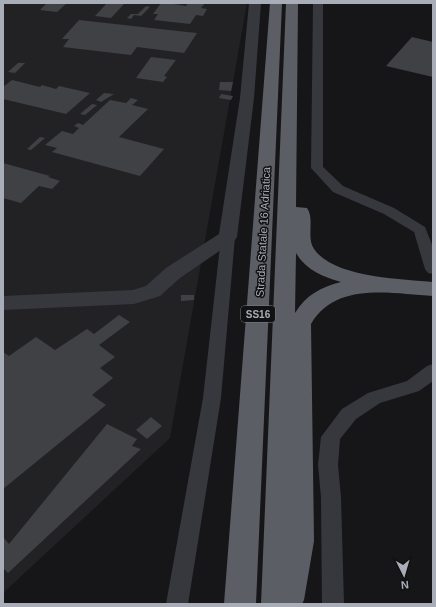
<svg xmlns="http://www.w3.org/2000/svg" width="436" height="607" font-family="Arial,sans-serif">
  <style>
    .built { fill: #222225 }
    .building { fill: #404145 }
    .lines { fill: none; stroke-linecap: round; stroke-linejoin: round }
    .minor { fill: #37383d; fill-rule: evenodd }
    .tertiary { fill: #37383d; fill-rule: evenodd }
    .trunk { fill: #5b5e65; fill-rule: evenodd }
    .labels { text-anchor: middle; stroke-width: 3; stroke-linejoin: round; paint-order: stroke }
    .shield { fill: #111113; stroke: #7b7e86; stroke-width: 1 }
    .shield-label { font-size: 10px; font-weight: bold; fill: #a8adb8 }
    .street-label { font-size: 11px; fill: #a8adb8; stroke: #111113 }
  </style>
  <rect width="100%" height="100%" fill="#161618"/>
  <polygon class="built" points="3,3 247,3 170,438 3,593"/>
  <g class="building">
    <polygon points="47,3 67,3 57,12 40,10"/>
    <polygon points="107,3 125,3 111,18 95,16"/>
    <polygon points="161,3 176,3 174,4 186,6 188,3 205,3 201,8 207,9 203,16 196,15 190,24 154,20 158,14 153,14"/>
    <polygon points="146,6 150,7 141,16 134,15 131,19 127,18 131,14 138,14"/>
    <polygon points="79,20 187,32 197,33 184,53 137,47 131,55 63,47 69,39 62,39"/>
    <polygon points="412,37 433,42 433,77 386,66"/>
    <polygon points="151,57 176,60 164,76 167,77 163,82 136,78"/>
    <polygon points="18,63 25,63 15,73 8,72"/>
    <polygon points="12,80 40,87 42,85 56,89 59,86 90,93 66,114 3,99 3,87"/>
    <polygon points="220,82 233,82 231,91 219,90"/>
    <polygon points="104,93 114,94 101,102 96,100"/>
    <polygon points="221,94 233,96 231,100 219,98"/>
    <polygon points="131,98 138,100 132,105 148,109 119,137 164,149 140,176 52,152 57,148 45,145 62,131 73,134 79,128 74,126 78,123 83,125 110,100 126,103"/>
    <polygon points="92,104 97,105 85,115 80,114"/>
    <polygon points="40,137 45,138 31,150 27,149"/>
    <polygon points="3,163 50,176 48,177 60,181 52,189 39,186 21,203 3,198"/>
    <polygon points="181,295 194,295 194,300 181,301"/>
    <polygon points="119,315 130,322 99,345 115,357 100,368 113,378 92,395 106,405 3,489 3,352 9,356 36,337 55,350 87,329 94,334"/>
    <polygon points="151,417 162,426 147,439 136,430"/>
    <polygon points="107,424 137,439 132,446 141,449 8,573 3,568 3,537 9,544"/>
  </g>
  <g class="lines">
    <g class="minor">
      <polygon points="313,3 323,3 323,167 343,186 394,208 425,227 433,247 433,274 428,273 425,269 414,232 384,214 333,192 311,168"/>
      <polygon points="228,232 233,234 235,237 221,398 188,604 166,604 203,398 221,237 223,234"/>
      <polygon points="433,364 433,381 419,391 380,403 356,419 340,439 338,465 341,497 344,604 322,604 321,497 318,465 321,437 342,409 368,393 407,381 427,366"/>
    </g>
    <polygon class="tertiary" points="249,3 261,3 254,98 237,237 234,241 180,278 160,296 134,304 3,310 3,296 133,290 146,286 166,268 219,234 240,98"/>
    <g class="trunk">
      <polygon points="270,3 282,3 256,604 224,604"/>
      <path d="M286,3H298L296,207L307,208C315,219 306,237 314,249C334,278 402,279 433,282V296C392,294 336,281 311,324L314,541L304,600L302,604H261ZM296,253C306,270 323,277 341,282C321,287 306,295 295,313Z"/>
    </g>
  </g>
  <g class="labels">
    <rect class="shield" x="241" y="306" width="34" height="16" rx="3"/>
    <g class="shield-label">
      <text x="258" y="318">SS16</text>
    </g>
    <g class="street-label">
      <text transform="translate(263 232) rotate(-87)" y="4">Strada Statale 16 Adriatica</text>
    </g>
  </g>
  <rect width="436" height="607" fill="none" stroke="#a8adb8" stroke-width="8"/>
  <g transform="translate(404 575) rotate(175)" stroke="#111113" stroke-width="3" paint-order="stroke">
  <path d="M0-3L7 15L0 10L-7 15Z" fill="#a8adb8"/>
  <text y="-6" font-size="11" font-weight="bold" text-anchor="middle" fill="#a8adb8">N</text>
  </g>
</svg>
